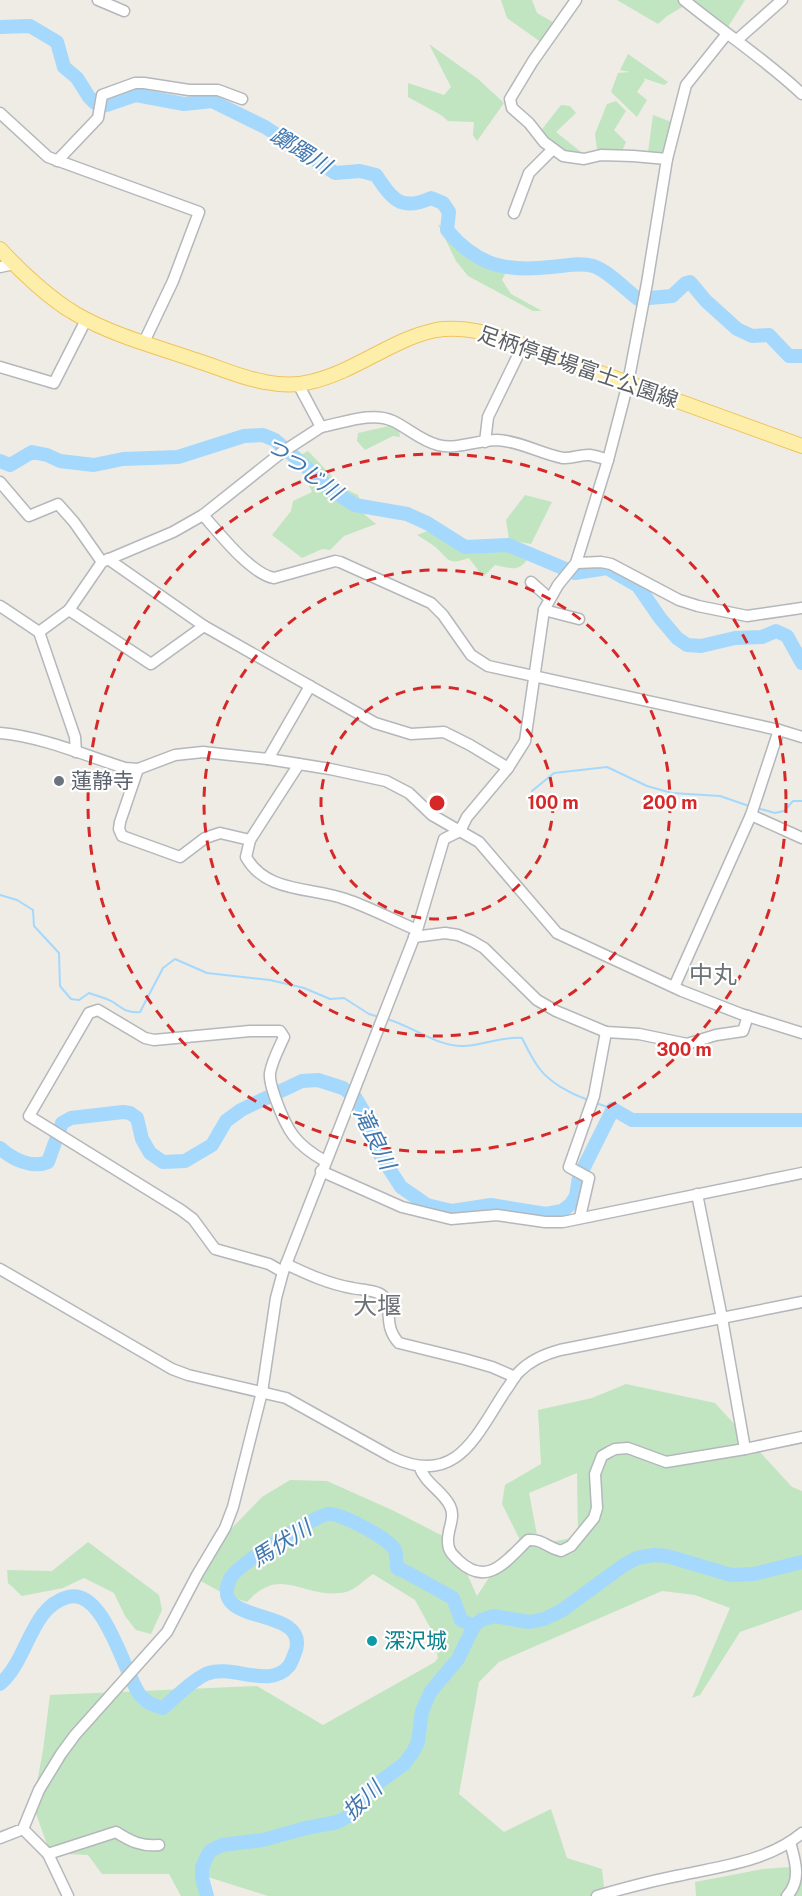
<svg xmlns="http://www.w3.org/2000/svg" width="802" height="1896" font-family="'Public Sans','Noto Sans JP',sans-serif">
  <style>
    .green { fill: #c1e5c1 }
    .lines { fill: none; stroke-linecap: round; stroke-linejoin: round }
    .stream { stroke: #a5d8fd; stroke-width: 2 }
    .river { stroke: #a5d8fd; stroke-width: 14 }
    .minor-casing { stroke: #b4b7bb; stroke-width: 13 }
    .major-casing { stroke: #efc45c; stroke-width: 16 }
    .minor { stroke: #fff; stroke-width: 10 }
    .major { stroke: #fdefaa; stroke-width: 14 }
    .ring { fill: none; stroke: #d62828; stroke-width: 3; stroke-dasharray: 10 8 }
    .worship-dot { fill: #6b7280; stroke: #fff; stroke-width: 2 }
    .culture-dot { fill: #0f9aa8; stroke: #fff; stroke-width: 2 }
    .labels { text-anchor: middle; stroke-width: 4.5; stroke-linejoin: round; paint-order: stroke }
    .street-label { font-size: 21px; fill: #5c6064; stroke: #fff }
    .worship-label { font-size: 21px; fill: #5b616d; stroke: #fff; text-anchor: start }
    .culture-label { font-size: 21px; fill: #0d838f; stroke: #fff; text-anchor: start }
    .water-label { font-size: 22px; font-style: italic; fill: #4278af; stroke: #fff }
    .quarter-label { font-size: 24px; fill: #6d7276; stroke: #fff }
    .centre { fill: #d62828; stroke: #fff; stroke-width: 3 }
    .ring-label { font-size: 18px; text-anchor: middle; font-weight: bold; fill: #d62828; stroke: #fff; stroke-width: 4.5; stroke-linejoin: round; paint-order: stroke }
  </style>
  <rect width="100%" height="100%" fill="#eeece4"/>
  <g class="green">
    <polygon points="501,0 532,0 537,13 558,25 545,45 507,18"/>
    <polygon points="617,0 680,0 684,6 667,16 658,24"/>
    <polygon points="694,0 745,0 726,30"/>
    <polygon points="429,44 478,79 504,103 477,141 473,135 474,122 448,121 441,115 408,97 408,83 444,95 451,87"/>
    <polygon points="628,54 668,82 664,85 643,78 645,80 637,92 647,100 637,117 611,92 618,73 630,72 620,70"/>
    <polygon points="616,101 626,111 614,130 626,142 622,151 597,149 595,134 607,104"/>
    <polygon points="561,105 570,106 576,113 556,132 581,152 570,158 539,133"/>
    <polygon points="653,115 674,123 666,156 648,152"/>
    <polygon points="438,224 506,272 502,280 511,294 542,311 533,311 468,276 456,261"/>
    <polygon points="389,426 399,429 400,437 393,436 365,450 357,441 358,433"/>
    <polygon points="308,451 343,488 358,495 365,515 376,524 344,536 330,550 322,549 302,558 272,535 291,511 293,501 312,492 304,474 290,461"/>
    <polygon points="525,495 552,502 531,544 509,540 506,520"/>
    <path d="M430,530L477,545L505,543L528,558C519,573 510,568 495,565L483,577L469,558C446,566 450,559 434,546C429,542 423,539 417,535Z"/>
    <path d="M626,1384L715,1403L792,1487L802,1491V1610L740,1632L700,1695L692,1698L730,1608L695,1595L662,1591L499,1662L479,1682L459,1794L504,1832L551,1809L567,1858L602,1869L605,1896H268L205,1876L207,1896H181L169,1874H102L88,1855L50,1853L33,1805L43,1750L50,1695L257,1686L323,1725L435,1662L438,1658L431,1629L415,1600L373,1574C365,1579 355,1590 346,1592C304,1601 282,1563 247,1602L228,1596L199,1580L231,1529L262,1497L290,1480L327,1481L392,1510L443,1536L463,1565L477,1596L507,1550L578,1537L577,1473L529,1493L538,1540L521,1542L502,1504L505,1485L541,1464L538,1410L592,1398Z"/>
    <polygon points="88,1542 159,1595 162,1610 151,1634 136,1630 125,1616 114,1593 84,1578 63,1588 22,1596 8,1583 7,1570 52,1571"/>
    <polygon points="802,1866 802,1896 696,1896 695,1882 763,1869"/>
  </g>
  <g class="lines">
    <g class="stream">
      <polyline points="532,791 554,773 607,767 647,786 672,793 720,796 749,806"/>
      <polyline points="757,808 775,813 784,811 793,801 802,801"/>
      <path d="M0,895L17,900L33,910L34,926L59,953L60,986L71,999L79,1000L89,993C97,996 106,998 113,1002C123,1009 127,1013 140,1012L163,968L175,959L207,973L270,980L304,988L330,999L344,998L369,1014L379,1017"/>
      <path d="M387,1019C412,1026 436,1046 462,1046C484,1046 500,1036 522,1038C527,1048 532,1059 539,1068C550,1083 571,1094 588,1100"/>
      <polyline points="596,1103 613,1109"/>
    </g>
    <g class="river">
      <path d="M0,27L30,26L57,42L64,67L77,78L89,97L95,103L107,105L136,95L184,104L212,101L265,127L335,173L360,171L376,175C392,199 401,212 431,198L443,203L449,212L447,230C477,266 506,272 551,267C565,266 579,262 593,266C607,270 626,290 638,299L672,296L686,283L690,282L706,301L737,329L752,336L769,335L789,356H802"/>
      <polyline points="0,461 10,465 32,452 47,455 60,461 94,465 123,459 178,457 244,436 263,435 275,440 336,493 355,505 407,514 427,523 465,547 508,545 575,573 607,568 638,586 660,618 677,638 687,645 701,646 735,638 762,637 776,631 787,636 802,663"/>
      <path d="M0,1148C12,1159 32,1169 48,1162L62,1123L71,1118L123,1112L130,1113L137,1118L142,1139L150,1153L163,1162L185,1161L212,1145L226,1121L241,1110L302,1081L318,1080L343,1088L355,1097L364,1112L379,1153L401,1187L427,1205L452,1211L491,1205L546,1214L562,1211L571,1204L576,1196L579,1177L613,1109L632,1120H802"/>
      <path d="M0,1684C29,1659 30,1607 68,1597C104,1587 124,1673 140,1695C146,1703 154,1706 163,1708C176,1697 191,1681 206,1674C232,1663 269,1690 289,1666C292,1662 294,1655 296,1650C308,1605 208,1627 230,1579C236,1565 313,1517 328,1514C339,1512 390,1539 395,1550C397,1555 396,1563 397,1568L406,1572L453,1598L461,1620L474,1626"/>
      <polyline points="207,1896 202,1878 202,1867 208,1854 212,1850 222,1845 263,1840 306,1828 338,1822 350,1815 374,1786 404,1764 413,1752 418,1742 422,1711 431,1691 458,1659 474,1626 481,1620 494,1616 529,1622 544,1619 561,1611 624,1565 637,1558 654,1555 667,1556 731,1575 754,1574 802,1562"/>
    </g>
    <g class="minor-casing">
      <g id="minor">
        <polyline points="98,0 124,11"/>
        <polyline points="576,0 533,61 510,99 512,108 529,123 544,142 563,156 584,159 601,155 633,156 667,159"/>
        <path d="M684,0C723,32 765,59 802,94"/>
        <polyline points="738,39 782,0"/>
        <polyline points="0,113 48,157 199,212 173,281 144,342"/>
        <polyline points="57,161 98,118 102,95 135,83 144,83 189,90 218,90 242,99"/>
        <polyline points="514,213 529,173 553,149"/>
        <polyline points="0,267 14,264"/>
        <polyline points="0,367 54,383 86,320"/>
        <path d="M321,427C343,423 372,411 393,421C408,428 421,441 438,445C458,450 477,440 497,440C520,441 541,454 563,458C573,459 581,454 590,455C596,456 602,458 608,460"/>
        <polyline points="485,442 488,417 523,345"/>
        <polyline points="0,482 29,516 58,504 74,522 102,562"/>
        <path d="M203,515C219,533 251,574 274,578L335,561L340,562L431,603L443,615L471,655L488,666L779,730L802,737"/>
        <polyline points="108,559 204,626 375,723 411,734 444,732 470,745 508,768"/>
        <polyline points="576,563 601,562 611,564 679,600 698,606 747,616 802,608"/>
        <polyline points="531,582 549,598"/>
        <polyline points="0,606 39,632 75,737 76,752"/>
        <polyline points="69,610 151,664 204,626"/>
        <polyline points="544,610 579,619"/>
        <polyline points="39,632 69,610 102,562 173,532 203,515 281,453 321,427 298,384"/>
        <path d="M0,733C43,737 84,755 125,768L138,769L175,755L203,752L268,759L330,769L386,781L409,793L432,815L479,842L557,933L682,991L741,1014L802,1033"/>
        <polyline points="268,759 310,686"/>
        <polyline points="138,769 120,822 119,829 122,836 180,857 205,838 220,833 250,840 299,764"/>
        <polyline points="751,815 802,838"/>
        <path d="M250,840L246,857C266,893 311,887 345,899C369,907 393,920 417,930"/>
        <polyline points="414,937 445,933 458,935 472,941 484,948 537,1000 556,1011 606,1032 639,1034 687,1044 716,1035 743,1031 748,1016"/>
        <polyline points="674,987 751,815 779,730"/>
        <polyline points="321,1171 402,1207 451,1219 497,1215 545,1222 563,1222 802,1173"/>
        <polyline points="697,1194 722,1318 745,1449"/>
        <polyline points="580,1217 589,1178 569,1167 594,1096 606,1032"/>
        <path d="M286,1264C307,1274 329,1284 352,1288C361,1290 377,1290 383,1296C394,1308 382,1325 399,1343L464,1359L492,1367L515,1377"/>
        <path d="M0,1269L172,1369L188,1375L286,1398L392,1457C457,1488 476,1435 506,1390C511,1384 514,1376 520,1371C531,1360 545,1354 560,1350L802,1302"/>
        <path d="M283,1272L269,1264L215,1249L193,1219L181,1210L29,1116L89,1013L98,1010L145,1038L154,1040L250,1031H280L284,1037C279,1048 272,1061 270,1073C269,1082 273,1091 276,1100C287,1131 296,1145 325,1161"/>
        <path d="M419,1466C426,1485 442,1490 450,1506C456,1518 447,1529 448,1542C448,1551 453,1555 459,1561C488,1588 507,1560 528,1540C543,1539 546,1547 561,1551L571,1546L594,1518L597,1508L595,1474L602,1456L609,1452L615,1449L628,1448L666,1462L745,1449L802,1437"/>
        <polyline points="23,1829 48,1854 68,1896"/>
        <polyline points="0,1838 23,1829 39,1790 61,1754 75,1735 167,1632 197,1575 225,1528 233,1507 262,1392 276,1298 283,1272 417,930 444,839 460,831 467,817 508,768 525,741 544,610 558,585 576,563 608,460 628,383 647,283 667,159 686,85 726,35"/>
        <path d="M48,1854L116,1832C130,1841 142,1847 159,1845"/>
        <path d="M597,1896C625,1888 654,1880 682,1875C723,1866 768,1861 802,1833"/>
        <path d="M787,1896C802,1880 795,1860 790,1842"/>
      </g>
    </g>
    <g class="major-casing">
      <path id="major" d="M0,249C19,270 51,300 76,314C112,335 155,346 195,360C218,367 241,378 265,382C280,385 295,386 310,382C355,372 392,339 436,330C459,326 482,331 504,338L802,446"/>
    </g>
    <use href="#minor" class="minor"/>
    <use href="#major" class="major"/>
  </g>
  <g class="ring">
    <circle cx="437" cy="803" r="116"/>
    <circle cx="437" cy="803" r="233"/>
    <circle cx="437" cy="803" r="349"/>
  </g>
  <circle class="worship-dot" cx="59" cy="781" r="6"/>
  <circle class="culture-dot" cx="372" cy="1641" r="6"/>
  <g class="labels">
    <g class="street-label">
      <text transform="translate(578 367) rotate(19)" y="7">足柄停車場富士公園線</text>
    </g>
    <g class="worship-label">
      <text x="71" y="788">蓮静寺</text>
    </g>
    <g class="culture-label">
      <text x="384" y="1648">深沢城</text>
    </g>
    <g class="water-label">
      <text transform="translate(301 150) rotate(32)" y="8">躑躅川</text>
      <text transform="translate(304 468) rotate(37)" y="8">つつじ川</text>
      <text transform="translate(375 1138) rotate(64)" y="8">滝良川</text>
      <text transform="translate(281 1543) rotate(-32)" y="8">馬伏川</text>
      <text transform="translate(362 1800) rotate(-44)" y="8">抜川</text>
    </g>
    <g class="quarter-label">
      <text x="713" y="983">中丸</text>
      <text x="377" y="1314">大堰</text>
    </g>
  </g>
  <circle cx="437" cy="803" r="9" class="centre"/>
  <g class="ring-label">
    <text x="553" y="809">100 m</text>
    <text x="670" y="809">200 m</text>
    <text x="684" y="1056">300 m</text>
  </g>
</svg>
